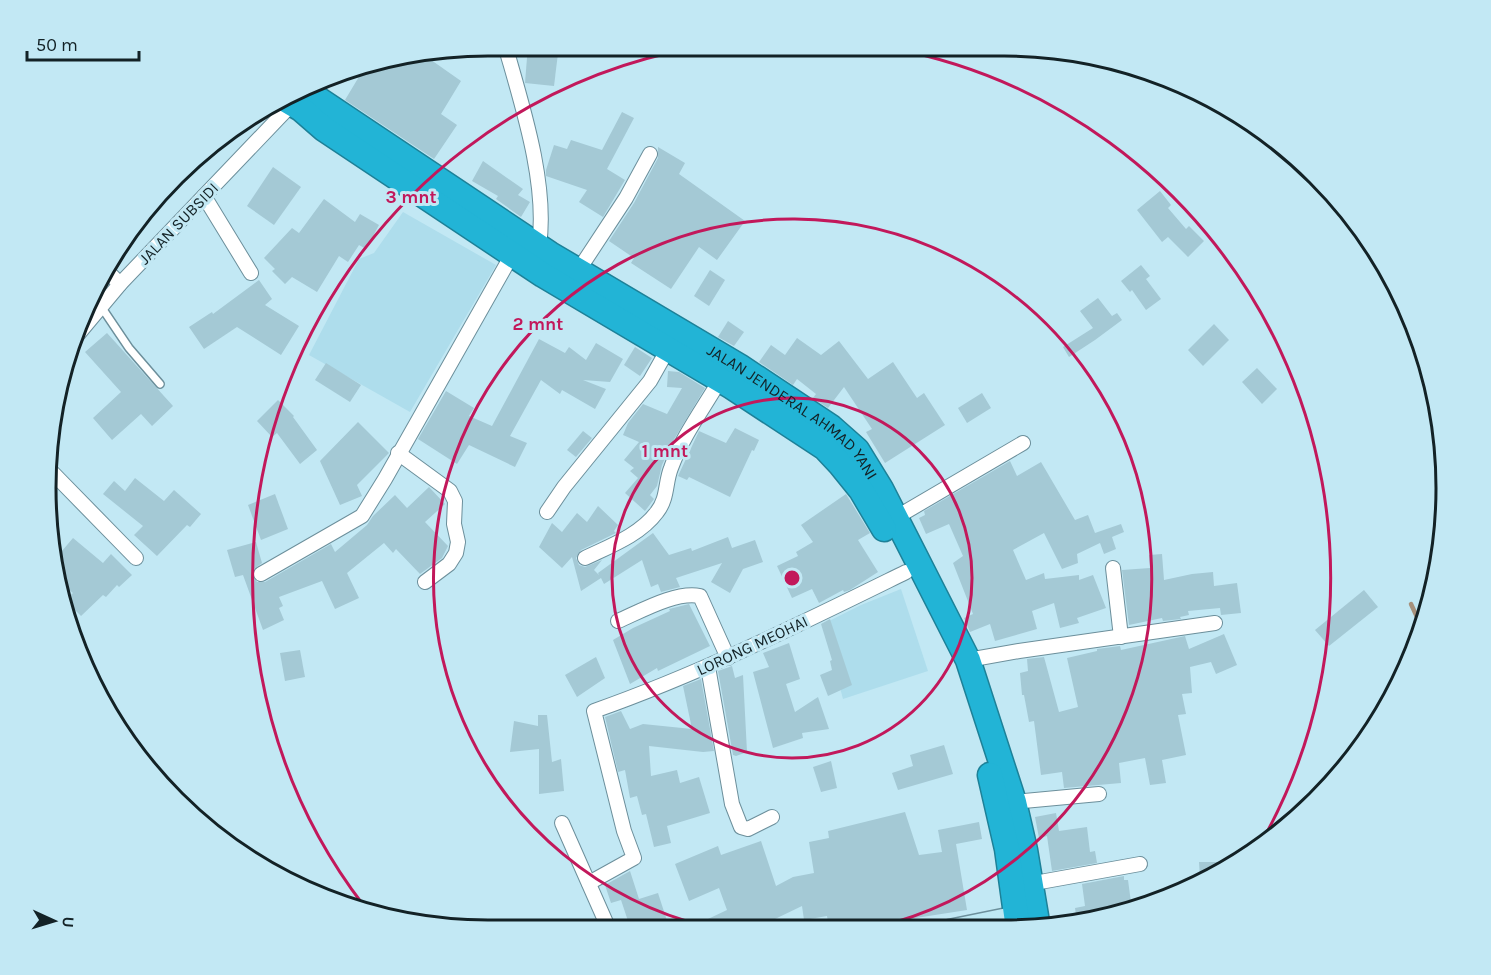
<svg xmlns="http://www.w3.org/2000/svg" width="1491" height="975" font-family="Karla,sans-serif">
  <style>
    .built { fill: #aeddec }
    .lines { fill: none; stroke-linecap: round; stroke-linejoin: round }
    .stream { stroke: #a7917c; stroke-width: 4.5 }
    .building { fill: #a4c9d5 }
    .lane-casing { stroke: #6c8f9b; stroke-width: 10 }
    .street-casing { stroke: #6c8f9b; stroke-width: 16 }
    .secondary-casing { stroke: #6c8f9b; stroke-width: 21 }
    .highway-casing { stroke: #1d8198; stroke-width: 27 }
    .lane { stroke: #fff; stroke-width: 7 }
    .street { stroke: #fff; stroke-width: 14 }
    .secondary { stroke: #bde8f3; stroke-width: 18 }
    .highway { stroke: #22b4d6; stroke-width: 24 }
    .ring { fill: none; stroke: #c2185b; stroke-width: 3 }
    .labels { text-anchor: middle; stroke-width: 6; stroke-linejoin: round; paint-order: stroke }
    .street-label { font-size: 16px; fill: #132226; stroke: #c2e8f4 }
    .rim { fill: none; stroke: #132226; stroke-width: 3 }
    .centre { fill: #c2185b; stroke: #c2e8f4; stroke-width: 3 }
    .ring-label { font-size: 18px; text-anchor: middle; font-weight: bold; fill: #c2185b; stroke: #c2e8f4; stroke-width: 6; stroke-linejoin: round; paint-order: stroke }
  </style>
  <rect width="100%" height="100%" fill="#c2e8f4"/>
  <g class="built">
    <polygon points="403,212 496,265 410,412 309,355 359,259 374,253"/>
    <polygon points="901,589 928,671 843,699 823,624 861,605"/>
  </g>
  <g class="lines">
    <polyline class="stream" points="1411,604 1423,630"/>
  </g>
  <g class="building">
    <polygon points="528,45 559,45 554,86 525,83"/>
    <polygon points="424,55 461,81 441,114 457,125 434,159 345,100 366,65"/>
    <polygon points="622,112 634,118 607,169 625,180 603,217 579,202 587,190 546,176 546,170 554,145 567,149 571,140 602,150"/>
    <polygon points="658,147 685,163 679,174 745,221 717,260 699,247 671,289 631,263 634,258 609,241 634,203 658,158"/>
    <polygon points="483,161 523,189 518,195 530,202 521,217 496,199 498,196 472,181"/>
    <polygon points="273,167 301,187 274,225 247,206"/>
    <polygon points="1160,191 1171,205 1168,208 1186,229 1189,226 1204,241 1188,257 1168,237 1162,242 1137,210"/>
    <polygon points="324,199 355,222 360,214 379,225 366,249 359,245 348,262 339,256 317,292 292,277 285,284 272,271 275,269 264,258 292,228 299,233"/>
    <polygon points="1141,265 1150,276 1146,279 1161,299 1146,310 1132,290 1130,292 1121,281"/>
    <polygon points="710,270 725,280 709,306 694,296"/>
    <polygon points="259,280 272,299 265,305 299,326 281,355 237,327 204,349 189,327 212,312 213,314"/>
    <polygon points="1098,298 1112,316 1117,313 1122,320 1095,340 1069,357 1063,347 1093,328 1080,311"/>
    <polygon points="728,321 744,332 734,346 718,337"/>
    <polygon points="1214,324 1229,340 1203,366 1188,350"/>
    <polygon points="107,333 173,406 152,426 141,414 112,440 93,418 121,392 85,352"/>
    <polygon points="797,338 821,355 839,341 868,379 893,362 917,398 924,393 945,425 885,463 866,432 872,429 844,387 828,408 813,398 816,394 797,379 793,385 759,362 771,345 785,355"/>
    <polygon points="539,339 565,353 569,347 586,360 596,343 623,359 610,382 583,380 606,389 595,409 562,390 560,394 541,380 510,436 527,443 515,467 469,445 457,464 418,439 446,391 474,408 469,416 492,426"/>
    <polygon points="635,347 652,358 640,376 624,365"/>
    <polygon points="326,363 361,385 350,402 315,380"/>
    <polygon points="1257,368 1277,389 1262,404 1242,382"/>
    <polygon points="668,371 679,372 705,388 673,441 662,465 657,486 650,495 654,499 645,511 625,493 638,478 630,471 634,468 624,460 639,442 623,435 628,423 643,404 667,414 682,388 667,387"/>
    <polygon points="982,393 991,408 967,423 958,408"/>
    <polygon points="278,400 294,416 293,417 317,450 300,464 277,433 272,437 257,421"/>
    <polygon points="358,422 389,453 357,485 362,496 340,505 320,461"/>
    <polygon points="735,428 759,440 754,451 752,450 730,497 689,477 687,480 678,476 699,431 726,443"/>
    <polygon points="583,431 592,438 576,457 567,450"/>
    <polygon points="1010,461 1017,476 1041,462 1075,520 1088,515 1095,533 1121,524 1124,532 1112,537 1116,549 1104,554 1100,543 1077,554 1078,563 1062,569 1044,533 1013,550 1026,580 1044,573 1045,579 1079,575 1079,580 1093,575 1106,608 1077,618 1079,623 1060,628 1054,603 1032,611 1037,629 995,641 990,624 970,632 964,618 973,614 953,563 963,556 949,524 926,534 919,518 925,515 924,511"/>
    <polygon points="135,478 164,501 174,490 201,514 190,527 187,525 157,556 134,535 143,526 103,494 114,481 125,491"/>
    <polygon points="429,487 445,504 425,522 448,546 442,558 420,574 396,549 393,553 384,543 347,573 359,598 335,609 322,581 279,597 283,606 279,608 284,620 263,630 243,575 235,577 227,550 256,542 262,563 254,569 252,575 257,582 265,582 331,544 335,552 367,525 373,516 395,495 407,508"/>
    <polygon points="275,494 288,529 261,540 248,505"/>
    <polygon points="846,494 870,533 858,540 878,572 850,590 844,592 843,590 819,603 812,589 792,598 777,566 798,556 796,552 813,542 801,525"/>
    <polygon points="598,506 618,525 614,531 616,533 581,550 576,558 579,565 585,567 602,560 594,570 599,575 598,573 653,533 669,555 691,548 692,551 728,537 732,548 755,540 763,562 743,569 730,593 711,582 722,563 676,578 680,587 661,592 658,584 651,587 642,560 604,584 601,578 581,591 572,557 562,568 539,547 552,523 562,532 577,513 587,522"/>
    <polygon points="73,538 103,563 111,554 132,575 119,587 117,585 106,597 103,595 81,616 65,600 73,593 58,581 56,558"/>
    <polygon points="1162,554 1164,580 1192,574 1213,572 1214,586 1237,583 1241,613 1221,615 1220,608 1188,611 1189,615 1180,617 1181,619 1163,621 1162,618 1129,625 1122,570 1150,568 1149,555"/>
    <polygon points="1364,590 1378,607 1329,646 1315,630"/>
    <polygon points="689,604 710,646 658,671 657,668 630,684 613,640 633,628 670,611 669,609"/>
    <polygon points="830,619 852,685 828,696 820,675 832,670 830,661 832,660 821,624"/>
    <polygon points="1224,634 1237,665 1216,674 1211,662 1190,667 1192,693 1182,694 1186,714 1178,715 1186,755 1162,760 1166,783 1150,785 1145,758 1119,763 1121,783 1064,788 1062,772 1041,775 1034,721 1029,722 1024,695 1022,695 1020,673 1028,671 1027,659 1044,657 1059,712 1078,707 1067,658 1097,651 1097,649 1120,646 1121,650 1185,636 1189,649"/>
    <polygon points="789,643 800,679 786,684 795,712 818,697 829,729 802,733 803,738 773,748 753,672 769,667 763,653"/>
    <polygon points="300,650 305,677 285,681 280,653"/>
    <polygon points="596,657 605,678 577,697 565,675"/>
    <polygon points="732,666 735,678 743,675 747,752 736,756 733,755 718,671"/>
    <polygon points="701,679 714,751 703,752 649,746 651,776 677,770 680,783 699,777 710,813 667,826 671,843 654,847 646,814 642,815 637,796 630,798 625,770 618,772 605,717 621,711 630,729 643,724 692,729 683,686"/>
    <polygon points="538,715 547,715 552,762 561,759 564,791 539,794 539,749 510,752 514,721 538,726"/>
    <polygon points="944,745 953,774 898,790 892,773 913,766 910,755"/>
    <polygon points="831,761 837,788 821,792 813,767"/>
    <polygon points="905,812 919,855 942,852 938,830 979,822 982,839 956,844 967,910 890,922 890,925 870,928 829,928 827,916 804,920 802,906 756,928 691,927 727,910 719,888 689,901 675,864 718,846 721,855 761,841 776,886 793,877 814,873 809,842 829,838 828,831"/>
    <polygon points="1056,813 1059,831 1087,827 1090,852 1095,851 1097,863 1052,871 1047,836 1039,838 1035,817"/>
    <polygon points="1199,862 1235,862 1207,879 1200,879"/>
    <polygon points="630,871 639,899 658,893 669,927 630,927 621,900 611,903 605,885"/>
    <polygon points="1124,876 1124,880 1128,880 1132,910 1118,915 1077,922 1075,908 1085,906 1082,884"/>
  </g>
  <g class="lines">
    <g class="lane-casing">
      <polyline id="lane" points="100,305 129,348 160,384"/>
    </g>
    <g class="street-casing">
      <g id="street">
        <path d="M505,45C522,105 548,184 539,246"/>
        <polyline points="204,196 251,273"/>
        <polyline points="578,271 626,198 650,154"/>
        <polyline points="108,272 120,284"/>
        <polyline points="69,345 120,284 292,104"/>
        <polyline points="398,453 450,491 455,501 454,524 458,542 456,553 449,564 425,582"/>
        <polyline points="47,467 136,558"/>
        <polyline points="547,512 564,487 650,381 668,349"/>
        <polyline points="895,518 1023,443"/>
        <path d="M585,558C610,546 640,535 657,512C668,498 665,483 671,468C682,437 703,409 720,380"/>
        <polyline points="1113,568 1121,637"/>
        <polyline points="261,574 362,516 385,479 513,253"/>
        <path d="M618,621C641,611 676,591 700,596L728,658"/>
        <polyline points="968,660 1019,651 1215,623"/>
        <polyline points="708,667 732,804 741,827 748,829 772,817"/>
        <polyline points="1014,802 1099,794"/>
        <polyline points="562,823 608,927"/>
        <path d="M589,883L634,858L624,831L594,711C702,673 804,622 906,572"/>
        <polyline points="1029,884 1140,864"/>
      </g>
    </g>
    <g class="secondary-casing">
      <polyline id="secondary" points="949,929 1027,913"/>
    </g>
    <g class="highway-casing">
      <g id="highway">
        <path id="s1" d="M303,89L550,254L739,366L831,427L857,450L881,489L968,660L1014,802L1025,850L1038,928"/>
        <polyline points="284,99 301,109 324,129 543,275 732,387 825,448 840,464 861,490 884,529"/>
        <polyline points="990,775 1007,849 1018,929"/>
      </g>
    </g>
    <use href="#lane" class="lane"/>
    <use href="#street" class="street"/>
    <use href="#secondary" class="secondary"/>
    <use href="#highway" class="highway"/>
  </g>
  <g class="ring">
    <circle cx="792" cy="578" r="180"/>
    <path d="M708 927A359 359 0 1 1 873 928"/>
    <path d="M364 906A539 539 0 0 1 698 47M890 48A539 539 0 0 1 1261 843"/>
  </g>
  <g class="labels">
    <g class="street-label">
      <text transform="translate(178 223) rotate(-46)" y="6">JALAN SUBSIDI</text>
      <text dy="6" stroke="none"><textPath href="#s1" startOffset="588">JALAN JENDERAL AHMAD YANI</textPath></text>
      <text transform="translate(752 645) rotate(-25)" y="6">LORONG MEOHAI</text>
    </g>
  </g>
  <path d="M0 0H1491V975H0ZM488 56H1004A432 432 0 0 1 1436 488V488A432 432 0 0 1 1004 920H488A432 432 0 0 1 56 488V488A432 432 0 0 1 488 56Z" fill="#c2e8f4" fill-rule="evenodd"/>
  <path class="rim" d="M488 56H1004A432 432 0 0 1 1436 488V488A432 432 0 0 1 1004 920H488A432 432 0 0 1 56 488V488A432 432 0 0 1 488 56Z"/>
  <circle cx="792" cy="578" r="9" class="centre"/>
  <g class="ring-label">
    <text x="411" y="203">3 mnt</text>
    <text x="538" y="330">2 mnt</text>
    <text x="665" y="457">1 mnt</text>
  </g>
  <g transform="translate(54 921) rotate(94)" stroke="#c2e8f4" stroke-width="4.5" paint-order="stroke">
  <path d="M0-4.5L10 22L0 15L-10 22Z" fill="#132226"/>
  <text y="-9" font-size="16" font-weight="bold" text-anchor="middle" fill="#132226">U</text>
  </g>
  <path d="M27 51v9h112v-9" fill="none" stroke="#132226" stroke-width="3"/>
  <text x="36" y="51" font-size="18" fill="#132226" stroke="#c2e8f4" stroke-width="4.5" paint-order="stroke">50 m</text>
</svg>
